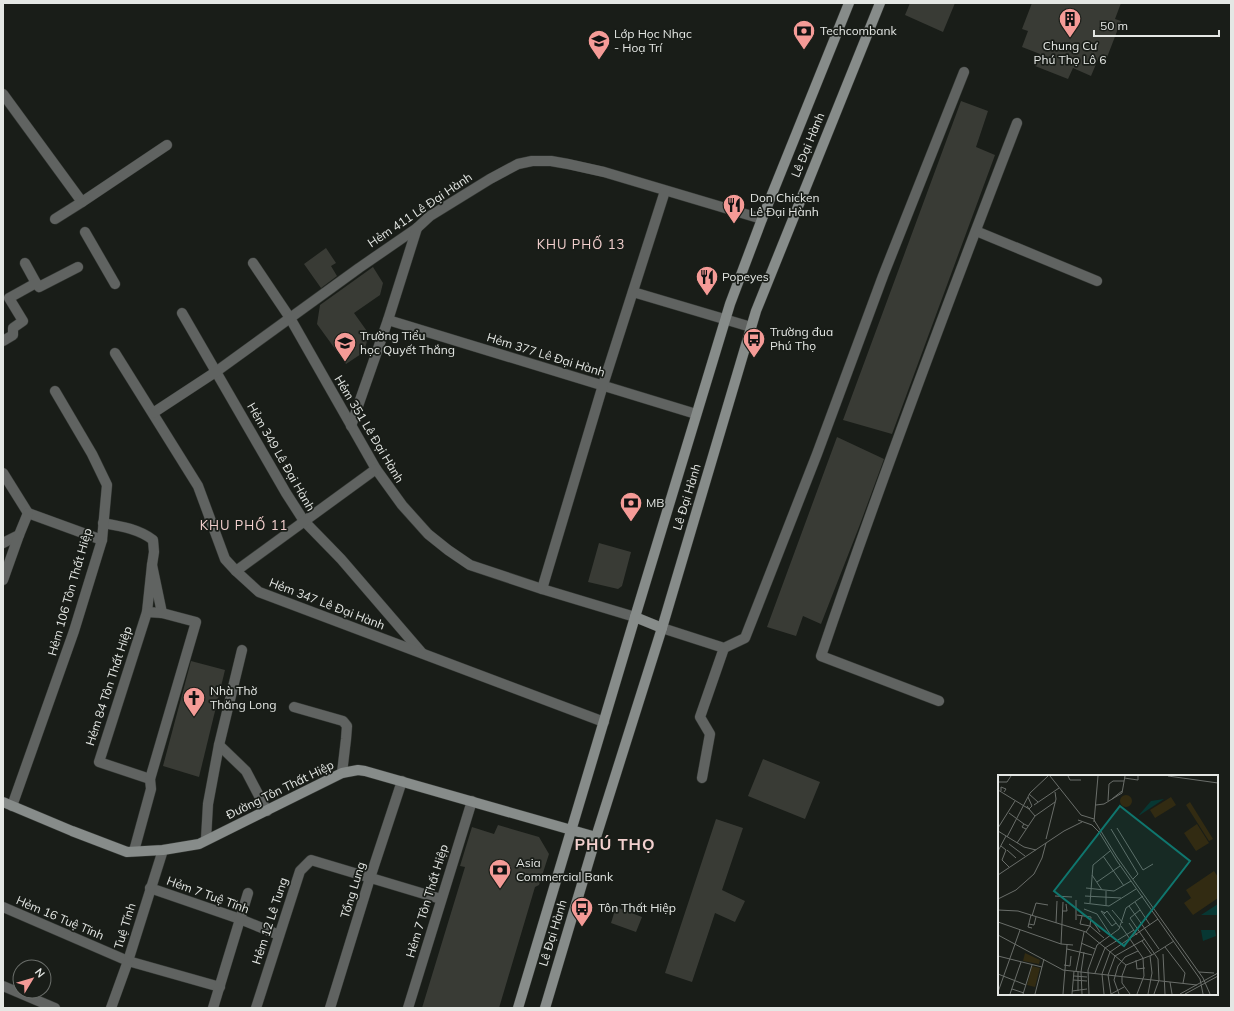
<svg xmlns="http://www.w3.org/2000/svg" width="1234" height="1011" font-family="Mulish,sans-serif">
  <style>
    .building { fill: #393b35 }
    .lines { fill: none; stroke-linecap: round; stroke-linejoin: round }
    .street-casing { stroke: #353935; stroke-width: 11 }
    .secondary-casing { stroke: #353935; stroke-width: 11 }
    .street { stroke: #606361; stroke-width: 10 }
    .secondary { stroke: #878c8a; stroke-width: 10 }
    .labels { text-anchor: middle; stroke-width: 3.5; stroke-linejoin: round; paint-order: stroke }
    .poi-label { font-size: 12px; fill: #e4e7e4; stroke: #191d18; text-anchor: start }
    .street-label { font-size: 12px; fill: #e4e7e4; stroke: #191d18 }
    .neighbourhood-label { font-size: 13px; letter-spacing: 1px; fill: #f3d0ce; stroke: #191d18 }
    .district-label { font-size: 16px; font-weight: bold; letter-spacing: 1px; fill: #f3d0ce; stroke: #191d18 }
    .inset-road { fill: none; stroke: #6a6e6a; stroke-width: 1 }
    .view { fill: #0f766e; fill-opacity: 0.15; stroke: #0f766e; stroke-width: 2 }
    .inset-edge { fill: none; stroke: #e4e7e4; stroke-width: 2 }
  </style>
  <rect width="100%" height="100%" fill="#191d18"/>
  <g class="building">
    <polygon points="910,3 955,3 943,32 905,15"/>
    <polygon points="1032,3 1121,3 1115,19 1121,21 1106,60 1099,57 1091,76 1073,68 1068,79 1035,66 1040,54 1022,47 1028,31 1022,29"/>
    <polygon points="961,101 988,111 976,147 995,155 892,434 843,420"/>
    <polygon points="326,248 336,263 331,266 337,276 321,288 304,264"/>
    <polygon points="373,267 383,283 380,295 354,313 369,334 364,352 346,364 317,324 320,305"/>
    <polygon points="837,437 884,459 859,527 821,624 803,616 796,636 767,627"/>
    <polygon points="599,543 631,552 622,586 618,589 588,582"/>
    <polygon points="191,661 225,670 199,777 163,766"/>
    <polygon points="763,759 820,782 805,819 748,796"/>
    <polygon points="716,819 743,828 722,890 745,901 735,922 715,913 692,982 665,973"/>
    <polygon points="498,825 539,837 549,854 539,885 535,887 499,1008 422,1008 465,867 460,866 472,827 494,834"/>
    <polygon points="616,907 642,917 636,932 611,923"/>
  </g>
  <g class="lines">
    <g class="street-casing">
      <g id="street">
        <polyline points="3,94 82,202"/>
        <polyline points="55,219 82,202 167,145"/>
        <polyline points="976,231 1097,281"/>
        <polyline points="85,232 115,284"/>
        <polyline points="25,263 36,283"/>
        <polyline points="253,263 290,318 376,469 402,505 428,534 448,550 470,565 542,589 635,617"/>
        <polyline points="633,292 751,327"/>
        <polyline points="182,313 286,493 304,521 341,559 422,653"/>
        <polyline points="388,320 696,414"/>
        <polyline points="3,341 13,335 13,328 23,321 9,298 36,283 39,287 78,267"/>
        <polyline points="115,353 198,486 225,559 236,571 259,592 604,722"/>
        <polyline points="153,413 217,371 359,268 417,228 430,216 490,179 518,164 532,161 551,161 568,164 604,172 762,219"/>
        <polyline points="351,426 388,320 417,228"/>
        <polyline points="3,473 28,513"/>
        <polyline points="28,513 102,540"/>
        <path d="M103,523C120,526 139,529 153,540L154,552L152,565"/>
        <polyline points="3,543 19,535 28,513"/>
        <polyline points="236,571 376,469"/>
        <polyline points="3,580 19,535"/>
        <polyline points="542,589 603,385 665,191"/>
        <polyline points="662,628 724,648 745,638 817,454 883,276 964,72"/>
        <path d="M939,701L821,656C882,476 949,299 1017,123"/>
        <polyline points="294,707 343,721 347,726 346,739 342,773"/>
        <polyline points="219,745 246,771 267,811"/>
        <polyline points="702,778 710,734 700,717 724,648"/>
        <polyline points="150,779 99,762 147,612 152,565 162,613"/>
        <polyline points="12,806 74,631 102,540 107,485 92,454 55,391"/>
        <polyline points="206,839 208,804 219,745 242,650"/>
        <polyline points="134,851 151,789 150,779 196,622 162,613 147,612"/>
        <polyline points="150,888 240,919 279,935"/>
        <polyline points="3,907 128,961 220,987"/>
        <polyline points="3,986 55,1008"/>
        <polyline points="111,1008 128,961 163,850"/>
        <polyline points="213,1008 248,893"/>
        <polyline points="256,1008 300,871 311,860 441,899"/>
        <polyline points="330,1008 370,878 402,781"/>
        <polyline points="408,1008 472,801"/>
      </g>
    </g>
    <g class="secondary-casing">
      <g id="secondary">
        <polyline points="635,617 662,628"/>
        <polyline points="3,802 72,831 127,852 163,850 199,844 342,773 358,770 365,771 596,837"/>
        <polyline points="518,1008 635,617 730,304 762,219 849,3"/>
        <polyline points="545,1008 596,837 662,628 756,311 880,3"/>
      </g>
    </g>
    <use href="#street" class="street"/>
    <use href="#secondary" class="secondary"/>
  </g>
  <defs>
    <g id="building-pin" transform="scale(1.15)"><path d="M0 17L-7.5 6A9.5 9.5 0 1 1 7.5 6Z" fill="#f59b97" stroke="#191d18"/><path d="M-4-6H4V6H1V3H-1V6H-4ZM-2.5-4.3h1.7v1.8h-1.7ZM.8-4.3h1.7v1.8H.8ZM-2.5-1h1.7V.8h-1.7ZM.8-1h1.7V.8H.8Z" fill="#111"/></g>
    <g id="bank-pin" transform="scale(1.15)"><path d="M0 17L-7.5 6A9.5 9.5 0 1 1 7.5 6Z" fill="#f59b97" stroke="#191d18"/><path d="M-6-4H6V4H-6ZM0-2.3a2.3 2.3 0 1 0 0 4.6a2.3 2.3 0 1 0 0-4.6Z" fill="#111"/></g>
    <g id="school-pin" transform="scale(1.15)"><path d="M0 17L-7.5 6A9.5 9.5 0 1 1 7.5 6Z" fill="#f59b97" stroke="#191d18"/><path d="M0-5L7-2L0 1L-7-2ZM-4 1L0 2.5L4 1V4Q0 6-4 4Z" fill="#111"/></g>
    <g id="restaurant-pin" transform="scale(1.15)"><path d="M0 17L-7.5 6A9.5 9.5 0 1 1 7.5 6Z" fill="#f59b97" stroke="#191d18"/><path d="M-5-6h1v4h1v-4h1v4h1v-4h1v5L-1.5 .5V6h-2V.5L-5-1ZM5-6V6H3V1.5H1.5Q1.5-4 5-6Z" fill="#111"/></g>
    <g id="bus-pin" transform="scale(1.15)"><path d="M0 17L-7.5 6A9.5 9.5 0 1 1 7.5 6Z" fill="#f59b97" stroke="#191d18"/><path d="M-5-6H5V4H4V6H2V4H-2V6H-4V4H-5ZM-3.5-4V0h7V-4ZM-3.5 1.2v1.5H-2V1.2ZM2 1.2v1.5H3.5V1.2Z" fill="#111"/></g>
    <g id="church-pin" transform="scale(1.15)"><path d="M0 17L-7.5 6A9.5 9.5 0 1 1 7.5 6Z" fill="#f59b97" stroke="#191d18"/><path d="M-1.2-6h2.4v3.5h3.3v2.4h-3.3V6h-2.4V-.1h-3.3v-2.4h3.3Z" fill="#111"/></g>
  </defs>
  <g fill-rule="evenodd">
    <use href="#building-pin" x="1070" y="19"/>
    <use href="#bank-pin" x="804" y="31"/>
    <use href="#school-pin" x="599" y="41"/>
    <use href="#restaurant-pin" x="734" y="205"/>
    <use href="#restaurant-pin" x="707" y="277"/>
    <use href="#bus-pin" x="754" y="339"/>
    <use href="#school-pin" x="345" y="343"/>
    <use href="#bank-pin" x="631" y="503"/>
    <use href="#church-pin" x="194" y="698"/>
    <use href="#bank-pin" x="500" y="870"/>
    <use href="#bus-pin" x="582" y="908"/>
  </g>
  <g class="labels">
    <g class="poi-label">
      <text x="820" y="35">Techcombank</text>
      <text x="614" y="38">Lớp Học Nhạc<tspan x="614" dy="14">- Hoạ Trí</tspan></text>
      <text x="1070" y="50" text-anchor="middle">Chung Cư<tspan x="1070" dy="14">Phú Thọ Lô 6</tspan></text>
      <text x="750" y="202">Don Chicken<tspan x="750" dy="14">Lê Đại Hành</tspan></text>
      <text x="722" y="281">Popeyes</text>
      <text x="770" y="336">Trường đua<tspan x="770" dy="14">Phú Thọ</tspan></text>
      <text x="360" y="340">Trường Tiểu<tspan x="360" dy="14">học Quyết Thắng</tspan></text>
      <text x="646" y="507">MB</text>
      <text x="210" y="695">Nhà Thờ<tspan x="210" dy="14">Thăng Long</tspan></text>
      <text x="516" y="867">Asia<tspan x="516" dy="14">Commercial Bank</tspan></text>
      <text x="598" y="912">Tôn Thất Hiệp</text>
    </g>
    <g class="street-label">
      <text transform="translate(808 145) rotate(-68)" y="4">Lê Đại Hành</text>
      <text transform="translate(420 210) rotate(-34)" y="4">Hẻm 411 Lê Đại Hành</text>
      <text transform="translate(546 355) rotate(17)" y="4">Hẻm 377 Lê Đại Hành</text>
      <text transform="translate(369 429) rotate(59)" y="4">Hẻm 351 Lê Đại Hành</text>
      <text transform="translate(281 457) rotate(60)" y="4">Hẻm 349 Lê Đại Hành</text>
      <text transform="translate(687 497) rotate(-73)" y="4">Lê Đại Hành</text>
      <text transform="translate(70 592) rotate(-74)" y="4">Hẻm 106 Tôn Thất Hiệp</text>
      <text transform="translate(327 604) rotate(21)" y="4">Hẻm 347 Lê Đại Hành</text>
      <text transform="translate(109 686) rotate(-72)" y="4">Hẻm 84 Tôn Thất Hiệp</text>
      <text transform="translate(280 790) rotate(-26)" y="4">Đường Tôn Thất Hiệp</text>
      <text transform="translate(353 890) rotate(-73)" y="4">Tổng Lung</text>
      <text transform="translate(208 895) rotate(20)" y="4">Hẻm 7 Tuệ Tĩnh</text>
      <text transform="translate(427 901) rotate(-73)" y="4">Hẻm 7 Tôn Thất Hiệp</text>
      <text transform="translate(60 918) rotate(23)" y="4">Hẻm 16 Tuệ Tĩnh</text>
      <text transform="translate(270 921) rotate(-72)" y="4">Hẻm 12 Lê Tung</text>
      <text transform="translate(125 926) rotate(-73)" y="4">Tuệ Tĩnh</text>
      <text transform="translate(553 933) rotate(-73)" y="4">Lê Đại Hành</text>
    </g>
    <g class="neighbourhood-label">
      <text x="581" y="249">KHU PHỐ 13</text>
      <text x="244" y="530">KHU PHỐ 11</text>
    </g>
    <g class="district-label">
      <text x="615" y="850">PHÚ THỌ</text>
    </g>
  </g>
  <g transform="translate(998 775)">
    <rect width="220" height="220" fill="#191d18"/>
    <path d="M122 26a6 6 0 1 1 12 0a6 6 0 1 1-12 0ZM173,22L178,30L157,43L152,35ZM192,27L215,64L211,66L188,30ZM199,49L211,68L198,76L186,58ZM216,96L220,102V123L195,140L186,128L193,123L195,126L188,115ZM27,178L42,185L41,189L25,186ZM34,191L42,193L37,212L29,210Z" fill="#322b12"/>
    <path d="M166,24L142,40H141L153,26ZM220,129V140H203ZM203,155H217L218,161L205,166Z" fill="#073733"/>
    <path class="inset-road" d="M52,1L83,40M70,1L72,5H83M170,1L220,8M126,3L140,5V1M0,7H9L13,1M0,15L31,34L37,41M3,16V12L8,14L6,17M31,19L40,27M114,24L124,16M110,26L111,9L115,6H126M36,30L61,13M98,30L106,29L124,18L127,1M29,31L31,34L34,31L30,22M11,38L26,49M83,40L96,44M80,45L94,50L101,57L119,86L202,204L205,219M96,45L119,82L205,203L212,219M96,47L100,1M0,53L17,26M119,53L145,95L155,89M28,54L24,52L26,49L30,51M113,54L140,99L135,104M0,56L26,72L38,75M9,62L32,18L50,1M48,64L58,24L57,17M19,68L37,41L57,27M11,69L27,81M3,71L8,75L4,85L11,92M9,75L18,83M0,76L8,61M105,81L126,111M0,100L66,56L84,47M94,100L104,115M99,107L122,91M88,113L116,116L133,106M57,121L74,122M87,121L123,123M0,124L18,115L36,99L44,83L48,68M137,127L152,150M86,128L111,131L138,114M92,128L95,90L112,76M108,131V116M131,131L161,174M86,134L99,139L112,159M0,135L20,136L88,157L128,190M114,135L125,148M142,135L132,143L160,184L161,205L156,219M64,136H69L68,129M107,138L103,136L114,151L118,148M106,139L109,136L122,153M33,140L30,152L34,153M79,140L93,142M34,141L38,128L50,130M84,141L82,149L92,151L106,163M78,145V125M94,145L102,157M0,147L63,169L75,170M58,148L59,126M131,148L139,160M31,149L36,150L38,142M123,151L145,183L146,201L139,219M88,157L92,151L93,142M0,160L65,195L199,210M144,166L154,180M83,168L97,174M63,169L65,127M167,172L187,198L185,208M69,174L94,180M165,179L167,219M0,181L44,192M138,185L139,194L147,193M66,190L72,191L73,181M78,196L86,157M201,197L216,198M97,198L107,173L136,155M0,199L28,210M76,201L89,202M75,205L89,206M172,207L174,219M14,214L26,218M74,216L89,214M80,216V196M0,217L22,155M12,219L23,187M25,219L34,190M37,219L46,184M65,219L69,170M74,219L76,196M84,219L83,197L86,177M91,219L90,195L99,170L121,154L128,133L145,121M106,219L104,199L112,177L160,144M113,219L110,200L117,181L147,164M113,219L126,212M121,219L116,205L120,191L127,182L140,176M132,219L124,208V201L128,190L154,180L176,166M150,219L154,198L152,181M182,219L220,198M187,219L220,201"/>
    <path class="view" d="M122,31L192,86L126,171L56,116Z"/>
    <rect width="220" height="220" class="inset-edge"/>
  </g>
  <rect width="1234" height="1011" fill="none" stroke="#e4e7e4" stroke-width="8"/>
  <g transform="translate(32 979) rotate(52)"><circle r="19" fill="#191d18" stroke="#6a6e6a"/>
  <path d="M0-3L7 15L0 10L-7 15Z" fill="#f59b97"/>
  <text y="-6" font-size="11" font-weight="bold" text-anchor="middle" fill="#e4e7e4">N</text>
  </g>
  <path d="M1094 30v6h125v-6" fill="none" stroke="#e4e7e4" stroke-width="2"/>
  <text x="1100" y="30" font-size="12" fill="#e4e7e4" stroke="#191d18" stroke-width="3" paint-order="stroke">50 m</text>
</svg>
